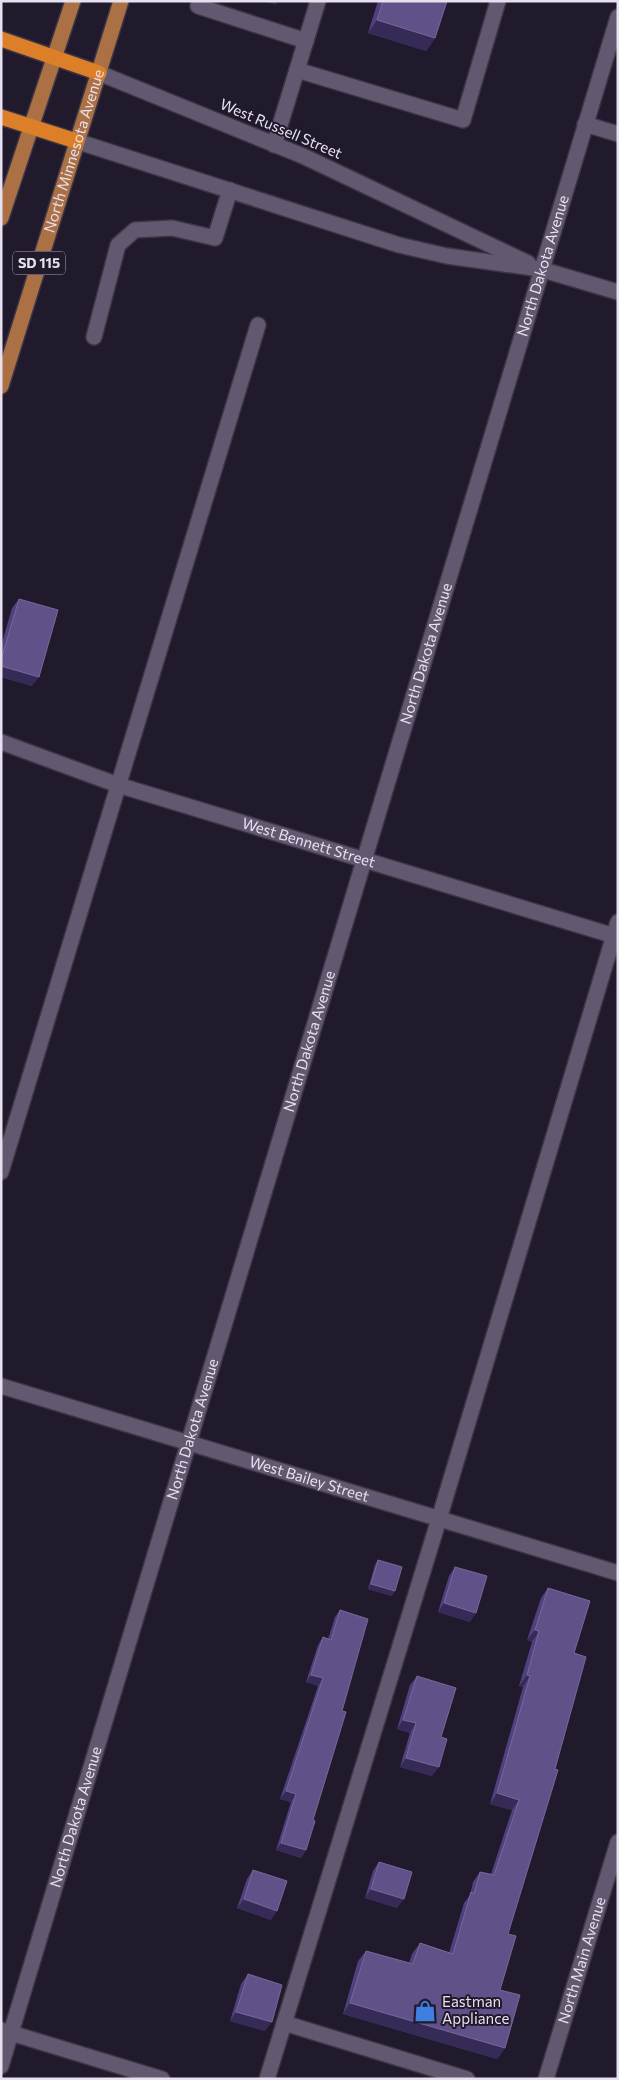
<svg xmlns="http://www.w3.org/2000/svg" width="619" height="2080" font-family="Commissioner,sans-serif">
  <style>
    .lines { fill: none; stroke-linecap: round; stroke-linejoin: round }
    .lane-casing { stroke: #3b3544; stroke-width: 18 }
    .street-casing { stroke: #3b3544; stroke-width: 18 }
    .secondary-casing { stroke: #3b3544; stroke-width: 18 }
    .primary-casing { stroke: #3b3544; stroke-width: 18 }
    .highway-casing { stroke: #3b3544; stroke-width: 18 }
    .lane { stroke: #625970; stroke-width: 15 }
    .street { stroke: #625970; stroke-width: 15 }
    .secondary { stroke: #625970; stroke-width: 15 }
    .primary { stroke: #ac7045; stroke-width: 15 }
    .highway { stroke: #dd7f29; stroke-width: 15 }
    .wall { fill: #4f417d }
    .shaded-wall { fill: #362a57 }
    .building { fill: #605289; stroke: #756999 }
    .labels { text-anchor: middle; stroke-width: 4; stroke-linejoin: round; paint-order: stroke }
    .shield { fill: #21192c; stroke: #aca5b4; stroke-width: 1 }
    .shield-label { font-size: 14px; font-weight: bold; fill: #e7e1ef }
    .street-label { font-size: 15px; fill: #e7e1ef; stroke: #21192c }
    .poi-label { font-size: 15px; fill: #e7e1ef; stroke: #21192c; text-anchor: start }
  </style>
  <rect width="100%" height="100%" fill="#21192c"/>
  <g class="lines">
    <g class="lane-casing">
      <g id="lane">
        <polyline points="200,1 198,6 306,41"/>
        <polyline points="297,70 463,120 498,1"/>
        <polyline points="585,124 618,134"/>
        <polyline points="274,145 318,1"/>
        <polyline points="94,337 118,245 135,230 172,228 215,238 230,190"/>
        <polyline points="1,1172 258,325"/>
        <polyline points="284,2023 467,2079"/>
        <polyline points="267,2079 439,1519 618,922"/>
      </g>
    </g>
    <g class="street-casing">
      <g id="street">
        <path id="s1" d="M1,742L118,785L618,937"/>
        <path id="s2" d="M1,1386L618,1573"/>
        <path id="s3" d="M1,2066L618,17"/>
      </g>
    </g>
    <g class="secondary-casing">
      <g id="secondary">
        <polyline points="99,73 303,156 528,263"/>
        <polyline points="76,141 399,245 447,256 540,269 618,292"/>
        <polyline points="1,2030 162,2079"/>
        <path id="s4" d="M546,2079L618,1842"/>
      </g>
    </g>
    <g class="primary-casing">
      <g id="primary">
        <polyline points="1,218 73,1"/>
        <path id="s5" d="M1,386L121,1"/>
      </g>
    </g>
    <g class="highway-casing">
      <g id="highway">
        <polyline points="1,39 99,73"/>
        <polyline points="1,117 76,141"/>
      </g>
    </g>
    <use href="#lane" class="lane"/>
    <use href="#street" class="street"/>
    <use href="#secondary" class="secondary"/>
    <use href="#primary" class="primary"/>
    <use href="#highway" class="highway"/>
  </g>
  <g class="wall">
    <polygon points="378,1 447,1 435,38 426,51 368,33"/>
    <polygon points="19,599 32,686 1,677 1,646 12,608"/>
    <polygon points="378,1560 392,1596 368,1589 375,1565"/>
    <polygon points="455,1567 470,1622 438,1612 449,1576"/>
    <polygon points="548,1588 574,1653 508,1934 500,1990 505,2048 497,2059 343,2014 358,1961 366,1951 409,1963 412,1954 420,1943 449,1953 464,1903 470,1895 473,1882 480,1872 491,1874 512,1810 490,1804 523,1687 519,1686 532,1642 527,1640 541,1598"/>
    <polygon points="340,1610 342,1711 313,1820 306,1850 301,1858 276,1850 291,1802 280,1799 318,1686 306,1682 318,1645 323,1637 328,1639 335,1617"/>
    <polygon points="417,1676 441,1737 432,1776 400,1767 410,1733 397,1729 410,1685"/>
    <polygon points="379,1862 397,1908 365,1898 373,1871"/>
    <polygon points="253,1870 271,1920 237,1908 247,1879"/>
    <polygon points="248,1974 265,2031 230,2021 241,1984"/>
  </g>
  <g class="shaded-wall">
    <polygon points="263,1 278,1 276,5"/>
    <polygon points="377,20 435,38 426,51 368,33"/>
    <polygon points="1,666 39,677 32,686 1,677"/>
    <polygon points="371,1584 395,1591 392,1596 368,1589"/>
    <polygon points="444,1603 476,1613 470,1622 438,1612"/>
    <polygon points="535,1630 539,1631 532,1642 527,1640"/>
    <polygon points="311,1675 323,1678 318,1686 306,1682"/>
    <polygon points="527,1675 530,1676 523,1687 519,1686"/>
    <polygon points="403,1720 416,1723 410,1733 397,1729"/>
    <polygon points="406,1758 439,1767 432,1776 400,1767"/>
    <polygon points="286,1791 296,1794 291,1802 280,1799"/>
    <polygon points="497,1793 519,1800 512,1810 490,1804"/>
    <polygon points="281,1843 306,1850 301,1858 276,1850"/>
    <polygon points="371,1889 404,1899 397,1908 365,1898"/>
    <polygon points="244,1899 277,1911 271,1920 237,1908"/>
    <polygon points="350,2003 505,2048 497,2059 343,2014"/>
    <polygon points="236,2012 272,2022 265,2031 230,2021"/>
  </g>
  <g class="building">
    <polygon points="383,1 447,1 435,38 377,20"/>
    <polygon points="19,599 58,610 39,677 1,666 1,660"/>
    <polygon points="378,1560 402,1567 395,1591 371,1584"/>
    <polygon points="455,1567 487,1576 476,1613 444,1603"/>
    <polygon points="548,1588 590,1601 574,1653 586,1657 555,1769 558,1770 508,1934 516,1936 500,1990 520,1995 505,2048 350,2003 366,1951 413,1964 420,1943 453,1954 471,1892 474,1894 480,1872 494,1875 519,1800 497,1793 530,1676 527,1675 539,1631 535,1630"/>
    <polygon points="340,1610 368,1619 342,1711 346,1712 313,1820 315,1821 306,1850 281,1843 296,1794 286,1791 323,1678 311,1675 323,1637 331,1640"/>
    <polygon points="417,1676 456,1688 441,1737 447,1739 439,1767 406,1758 416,1723 403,1720"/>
    <polygon points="379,1862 412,1872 404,1899 371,1889"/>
    <polygon points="253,1870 287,1881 277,1911 244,1899"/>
    <polygon points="248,1974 282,1985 272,2022 236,2012"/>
  </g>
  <defs>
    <g id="shop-bare" transform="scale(1.725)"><path d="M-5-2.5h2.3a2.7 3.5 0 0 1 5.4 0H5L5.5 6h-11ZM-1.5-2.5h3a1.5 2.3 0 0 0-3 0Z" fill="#3f7fe0" stroke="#21192c" stroke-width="2.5" paint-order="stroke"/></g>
  </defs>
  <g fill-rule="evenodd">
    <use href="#shop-bare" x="425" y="2011"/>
  </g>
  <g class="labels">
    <rect class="shield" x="13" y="251.5" width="52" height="23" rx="4"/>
    <g class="shield-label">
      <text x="39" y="268">SD 115</text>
    </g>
    <g class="street-label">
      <text transform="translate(281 129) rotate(23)" y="5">West Russell Street</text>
      <text dy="5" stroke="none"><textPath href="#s5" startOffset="246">North Minnesota Avenue</textPath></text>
      <text dy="5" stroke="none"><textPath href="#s3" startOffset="1880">North Dakota Avenue</textPath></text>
      <text dy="5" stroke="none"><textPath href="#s3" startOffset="1475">North Dakota Avenue</textPath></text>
      <text dy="5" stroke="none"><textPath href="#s1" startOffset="324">West Bennett Street</textPath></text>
      <text dy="5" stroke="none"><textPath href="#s3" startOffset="1070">North Dakota Avenue</textPath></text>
      <text dy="5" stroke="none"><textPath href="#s3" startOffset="665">North Dakota Avenue</textPath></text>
      <text dy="5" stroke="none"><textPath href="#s2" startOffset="322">West Bailey Street</textPath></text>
      <text dy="5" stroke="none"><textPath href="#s3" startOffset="260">North Dakota Avenue</textPath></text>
      <text dy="5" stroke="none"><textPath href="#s4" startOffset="124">North Main Avenue</textPath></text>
    </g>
    <g class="poi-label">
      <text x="442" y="2007">Eastman<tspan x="442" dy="17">Appliance</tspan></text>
    </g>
  </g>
  <rect width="619" height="2080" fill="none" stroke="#e7e1ef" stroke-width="5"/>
</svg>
